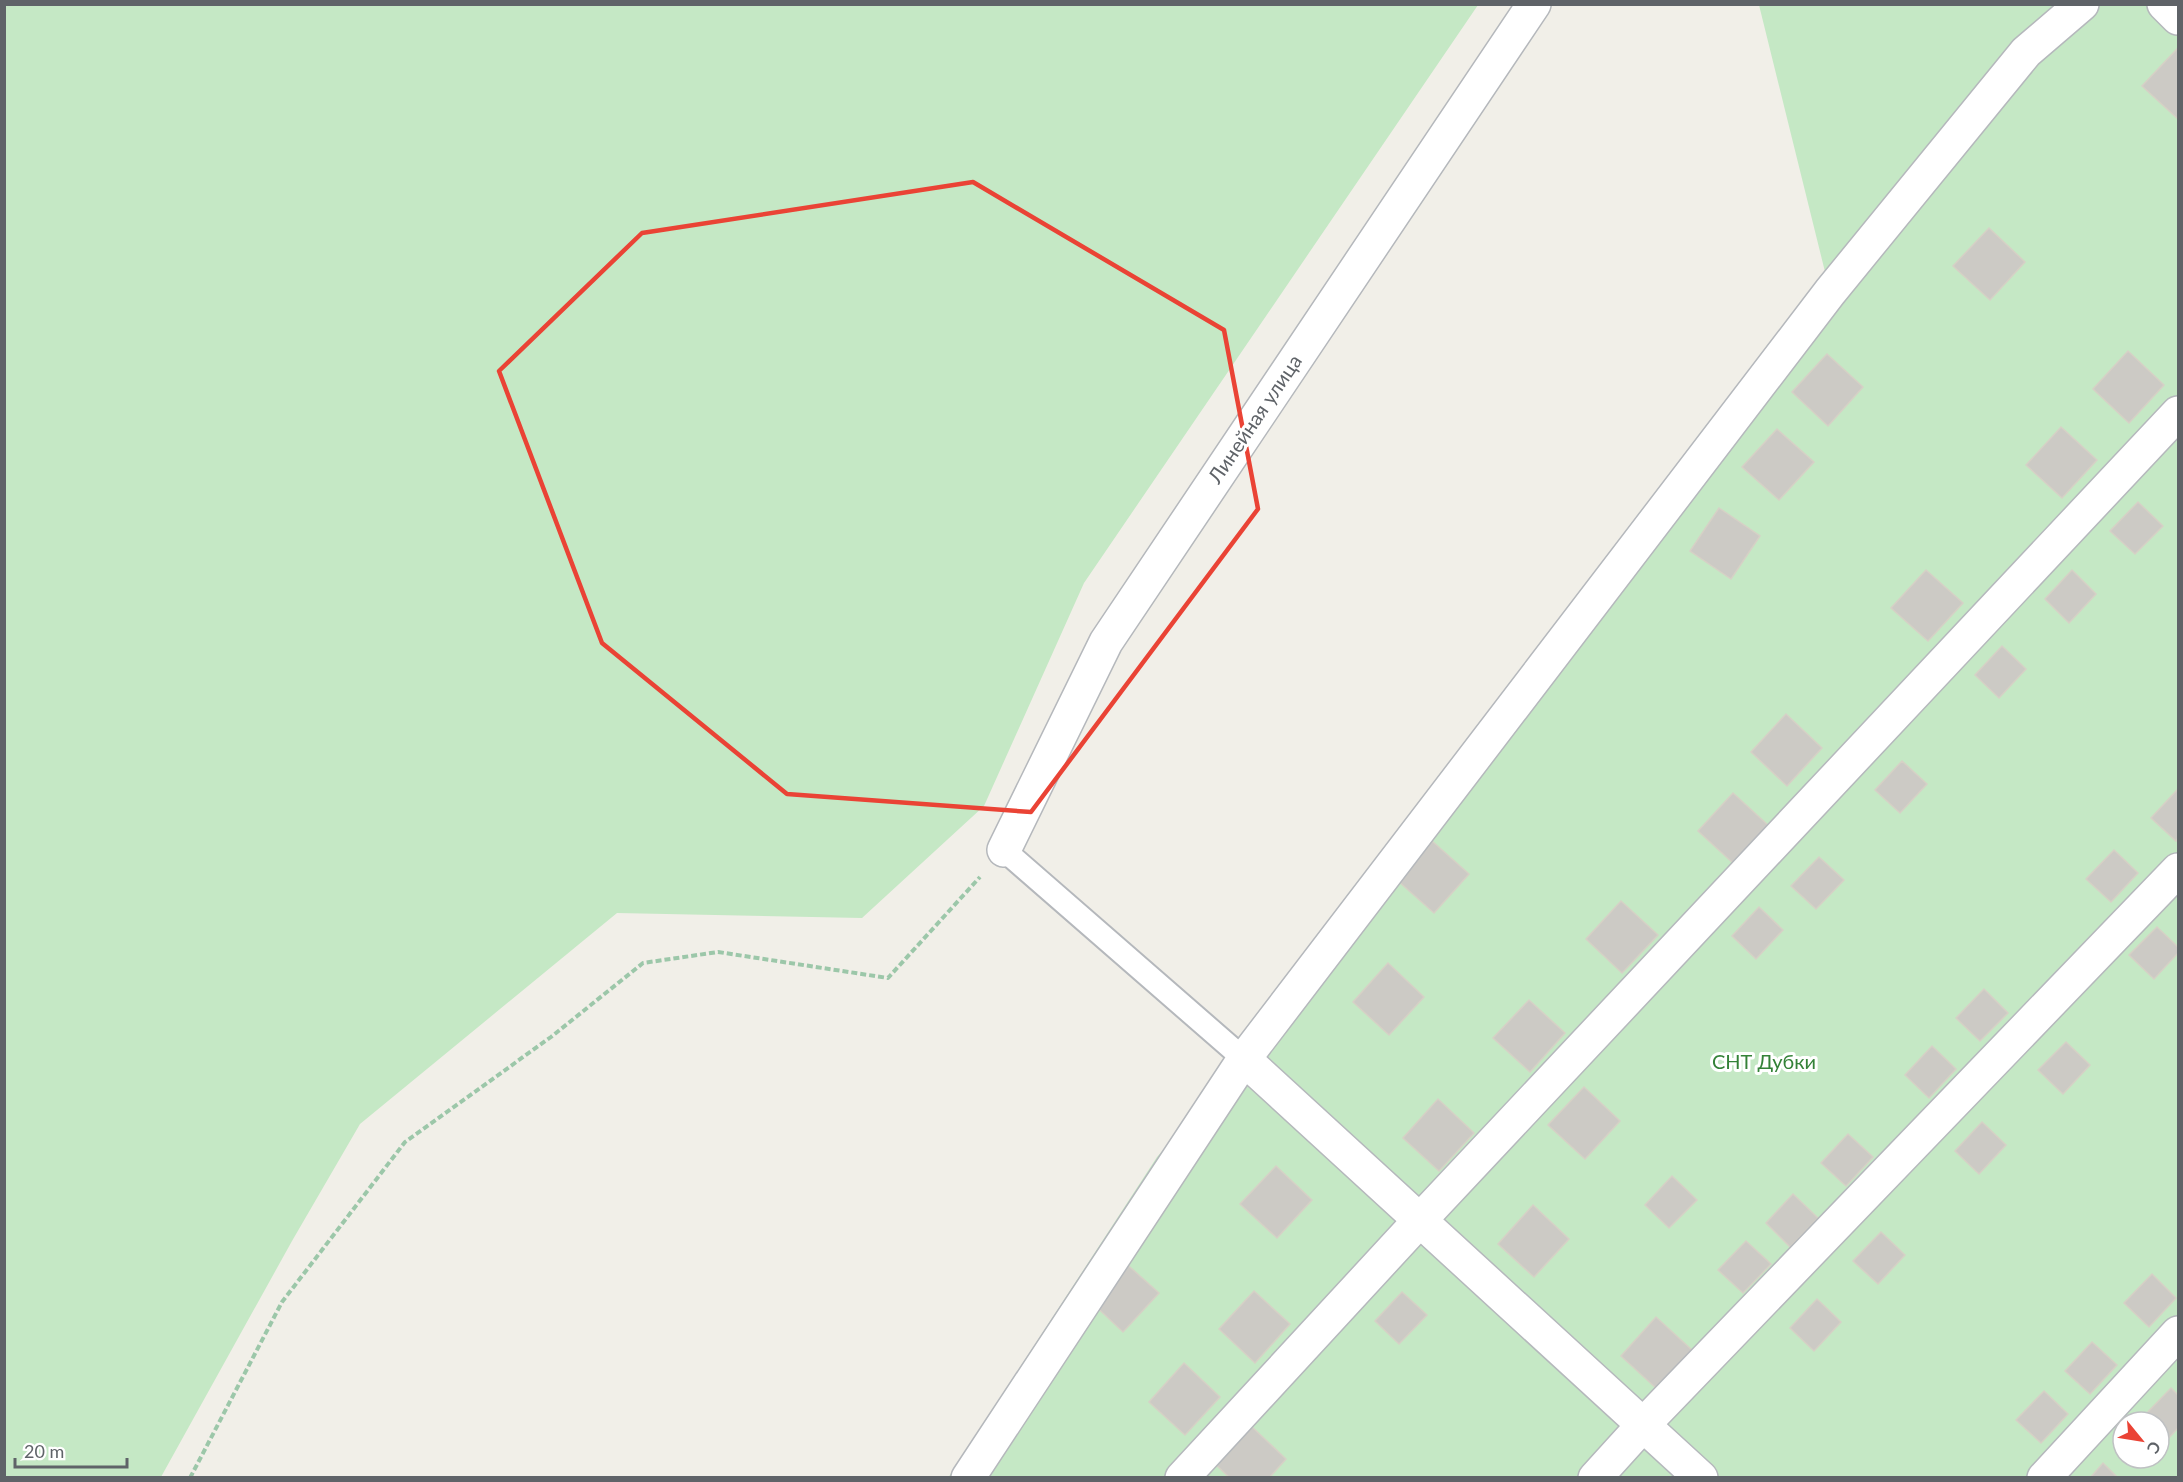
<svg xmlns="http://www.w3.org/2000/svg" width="2183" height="1482" font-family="Lato,sans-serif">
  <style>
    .green { fill: #c5e8c5; fill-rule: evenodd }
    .building { fill: #cccac5; stroke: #d6d1c6; stroke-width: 1.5 }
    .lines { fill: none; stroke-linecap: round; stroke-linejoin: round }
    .service-casing { stroke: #b5b8bc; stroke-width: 26 }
    .minor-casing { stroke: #b5b8bc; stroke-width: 36 }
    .path { stroke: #9cc7a9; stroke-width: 4; stroke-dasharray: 6 3; stroke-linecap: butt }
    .service { stroke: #fff; stroke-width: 22 }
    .minor { stroke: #fff; stroke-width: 33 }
    .marked { fill: none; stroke: #ea4335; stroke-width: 4.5; stroke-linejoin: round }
    .labels { text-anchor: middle; stroke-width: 6; stroke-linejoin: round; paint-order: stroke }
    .street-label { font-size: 20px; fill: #5f6368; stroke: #fff }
    .park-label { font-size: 20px; fill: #348238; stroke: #fff }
  </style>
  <rect width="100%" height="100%" fill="#f1efe8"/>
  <g class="green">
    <polygon points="5,4 1478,5 1084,583 984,806 862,918 617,913 360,1124 292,1241 161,1477 5,1477"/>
    <path d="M1759,5H2178V1477L948,1478L1157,1157L1244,1059L1830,292ZM2123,1422H2159V1458H2123Z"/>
  </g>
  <g class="building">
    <polygon points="2178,48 2178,119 2142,86"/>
    <polygon points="1989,228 2025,262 1990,300 1953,266"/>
    <polygon points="2128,351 2164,385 2129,423 2093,389"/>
    <polygon points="1827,354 1863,387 1828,426 1792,392"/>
    <polygon points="2061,427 2097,460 2062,498 2026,465"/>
    <polygon points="1777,429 1814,462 1779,500 1742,467"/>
    <polygon points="2138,502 2163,526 2135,554 2110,531"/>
    <polygon points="1719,508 1760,536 1731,579 1690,551"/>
    <polygon points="1926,570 1963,603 1928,641 1891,608"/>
    <polygon points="2072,570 2096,594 2069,623 2045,599"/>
    <polygon points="2002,646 2026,669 1999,698 1975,675"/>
    <polygon points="1786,714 1822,748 1787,786 1751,752"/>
    <polygon points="1902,761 1927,784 1900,813 1875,790"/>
    <polygon points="2178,789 2178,838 2176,841 2151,818"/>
    <polygon points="1733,793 1769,826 1734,864 1698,831"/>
    <polygon points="1432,841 1469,874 1434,913 1397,880"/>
    <polygon points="2114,850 2138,873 2111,902 2086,879"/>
    <polygon points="1819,857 1844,880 1816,909 1791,886"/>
    <polygon points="1621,901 1658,935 1622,973 1586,939"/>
    <polygon points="1759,907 1783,930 1756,959 1732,936"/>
    <polygon points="2157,927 2178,947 2178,953 2154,979 2129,955"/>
    <polygon points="1388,963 1424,997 1389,1035 1353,1002"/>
    <polygon points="1984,989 2008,1013 1980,1041 1956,1018"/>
    <polygon points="1529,1000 1565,1033 1530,1072 1493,1038"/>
    <polygon points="2066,1042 2090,1065 2063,1094 2038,1070"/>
    <polygon points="1932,1046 1956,1069 1929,1098 1905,1075"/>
    <polygon points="1584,1087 1620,1121 1585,1159 1548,1125"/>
    <polygon points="1438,1099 1474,1133 1439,1171 1403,1138"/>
    <polygon points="1982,1122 2006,1145 1979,1174 1955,1151"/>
    <polygon points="1848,1134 1873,1157 1846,1186 1821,1163"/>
    <polygon points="1276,1166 1312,1200 1277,1238 1240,1204"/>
    <polygon points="1672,1176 1697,1200 1669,1228 1645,1205"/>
    <polygon points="1793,1194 1818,1218 1790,1247 1766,1223"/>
    <polygon points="1533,1205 1569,1239 1534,1277 1498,1244"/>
    <polygon points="1881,1232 1905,1255 1878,1284 1853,1261"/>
    <polygon points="1746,1241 1771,1264 1743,1293 1718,1270"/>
    <polygon points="1122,1260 1159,1293 1123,1332 1087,1298"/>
    <polygon points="2152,1274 2176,1298 2149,1327 2124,1303"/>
    <polygon points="1254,1291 1290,1324 1255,1363 1219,1329"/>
    <polygon points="1402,1292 1427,1315 1399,1344 1375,1321"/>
    <polygon points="1817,1299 1841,1322 1814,1351 1790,1328"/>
    <polygon points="1656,1317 1693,1351 1657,1389 1621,1356"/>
    <polygon points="2092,1342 2117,1365 2090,1394 2065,1371"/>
    <polygon points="1184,1363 1220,1397 1185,1435 1149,1402"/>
    <polygon points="2171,1388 2178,1395 2178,1428 2167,1440 2159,1432 2159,1422 2149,1422 2143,1417"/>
    <polygon points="2044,1391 2068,1414 2041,1443 2016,1420"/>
    <polygon points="1250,1425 1286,1459 1269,1478 1230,1478 1214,1463"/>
    <polygon points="2103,1463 2118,1478 2090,1478"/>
  </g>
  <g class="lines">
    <g class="service-casing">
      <polyline id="service" points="1004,850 1244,1059"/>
    </g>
    <g class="minor-casing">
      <g id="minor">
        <polyline points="2164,4 2178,18"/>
        <polyline points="1004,850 1106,642 1534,4"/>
        <polyline points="1244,1059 1701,1478"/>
        <polyline points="968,1478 1244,1059 1830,292 2026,52 2082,4"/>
        <polyline points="1182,1478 1421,1219 2178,413"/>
        <polyline points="1595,1478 1644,1424 2178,870"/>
        <polyline points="2044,1478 2178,1333"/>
      </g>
    </g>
    <polyline class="path" points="190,1478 282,1302 405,1142 551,1037 643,963 718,952 888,978 980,877"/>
    <use href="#service" class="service"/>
    <use href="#minor" class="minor"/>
  </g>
  <path class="marked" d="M973,182L1224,330L1258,509L1031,812L787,794L602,643L499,371L642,233Z"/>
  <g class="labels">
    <g class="street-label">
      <text transform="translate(1255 419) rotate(-56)" y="7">Линейная улица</text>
    </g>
    <g class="park-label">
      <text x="1764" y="1069">СНТ Дубки</text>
    </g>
  </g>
  <rect width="2183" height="1482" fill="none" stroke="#5f6368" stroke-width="12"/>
  <g transform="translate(2141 1440) rotate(120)"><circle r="28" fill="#ffffff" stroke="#bfc1c3" stroke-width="1.5"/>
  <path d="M0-4.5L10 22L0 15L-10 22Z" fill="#ea4335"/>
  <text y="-9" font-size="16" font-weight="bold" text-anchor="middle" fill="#5f6368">С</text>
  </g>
  <path d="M15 1458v9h112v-9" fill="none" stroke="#5f6368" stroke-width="3"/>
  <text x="24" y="1458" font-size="18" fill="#5f6368" stroke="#ffffff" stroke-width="4.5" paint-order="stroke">20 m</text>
</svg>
